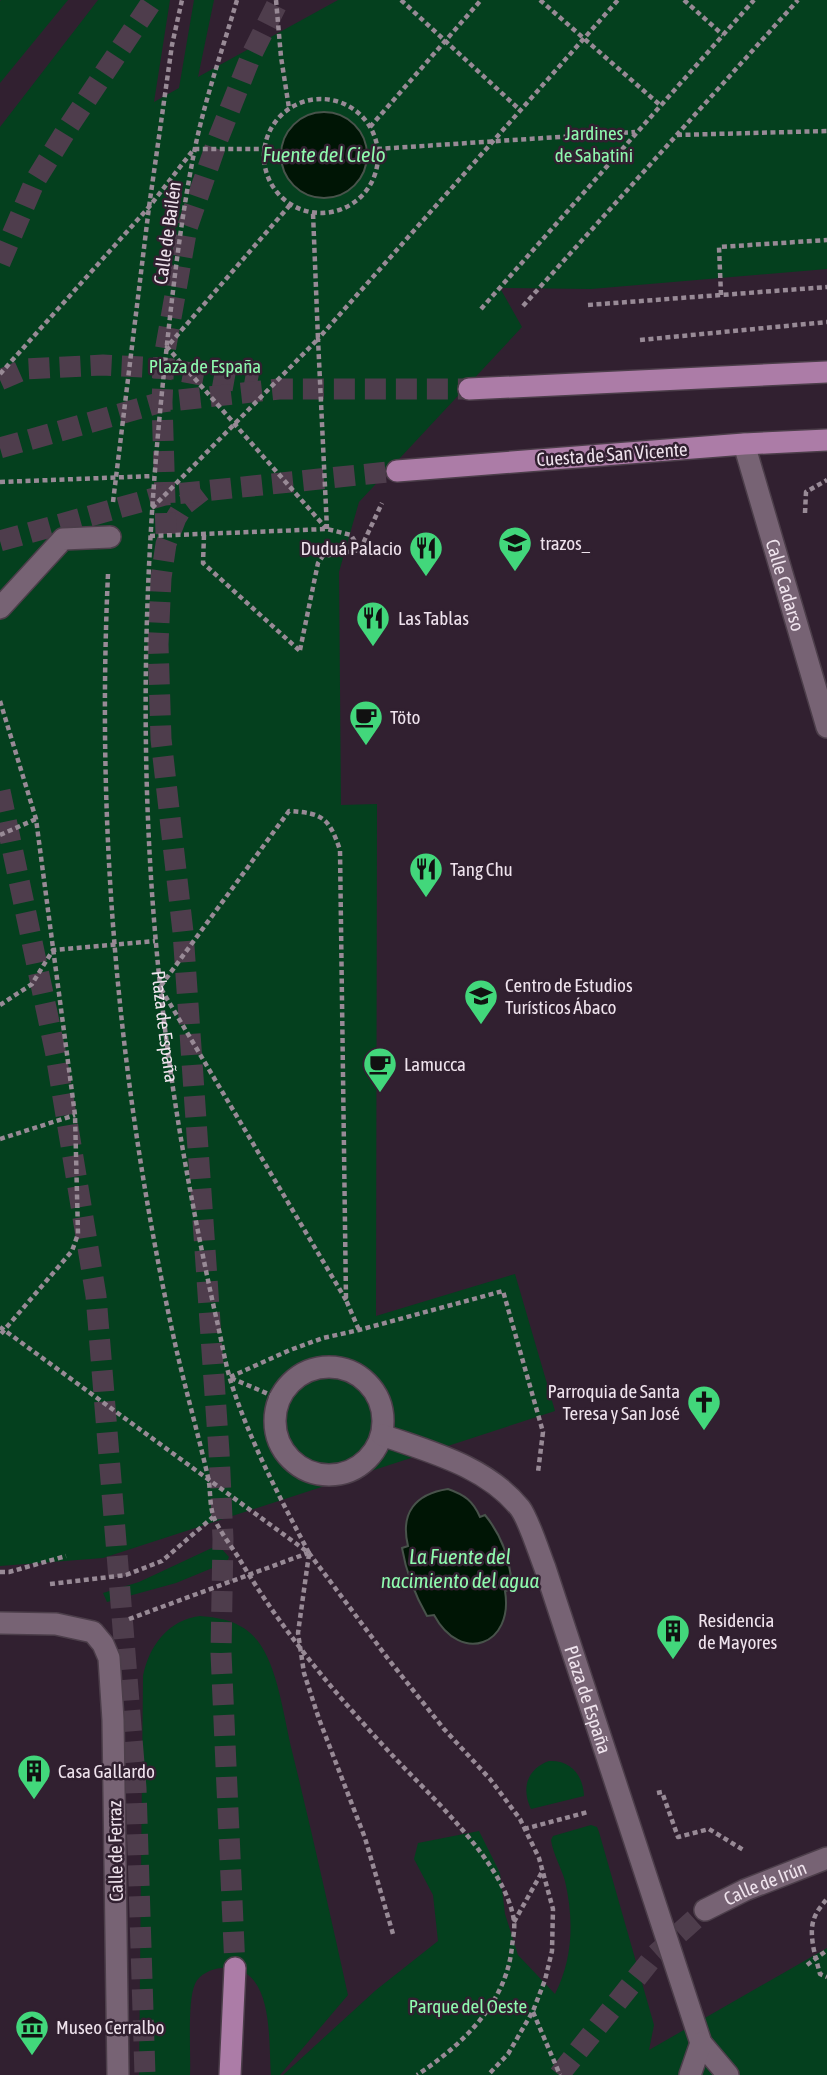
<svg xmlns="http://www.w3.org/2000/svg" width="827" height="2075" font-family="'Asap Condensed',sans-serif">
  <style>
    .green { fill: #04401e }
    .water { fill: #001505; stroke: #48534b; stroke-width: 2 }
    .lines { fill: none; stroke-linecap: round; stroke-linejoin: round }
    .minor-tunnel { stroke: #4e3d4c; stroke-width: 21; stroke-dasharray: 21 10; stroke-linecap: butt }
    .major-tunnel { stroke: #4e3d4c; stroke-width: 21; stroke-dasharray: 21 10; stroke-linecap: butt }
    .minor-casing { stroke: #4c3e4a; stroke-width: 24 }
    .major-casing { stroke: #4c3e4a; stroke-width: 24 }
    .path { stroke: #988a96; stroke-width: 4.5; stroke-dasharray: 5 3.5; stroke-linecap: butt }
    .minor { stroke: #776374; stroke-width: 21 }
    .major { stroke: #ac7ca7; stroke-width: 21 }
    .labels { text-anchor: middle; stroke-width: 5; stroke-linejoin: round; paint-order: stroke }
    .park-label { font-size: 19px; fill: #8ef9ae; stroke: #312030 }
    .street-label { font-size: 19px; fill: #efe3ed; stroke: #312030 }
    .poi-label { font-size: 19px; fill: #efe3ed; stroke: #312030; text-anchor: start }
    .water-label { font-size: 21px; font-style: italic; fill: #8ffaae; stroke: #312030 }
  </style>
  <rect width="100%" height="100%" fill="#312030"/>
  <g class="green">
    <polygon points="1,0 68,0 0,83 0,1"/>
    <polygon points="98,0 170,0 154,102 179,88 194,0 214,0 198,77 338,0 827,0 827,269 591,289 500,288 522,327 359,502 339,572 341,805 377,804 376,1316 515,1274 555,1411 103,1558 0,1566 0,127"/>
    <polygon points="214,1547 220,1547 229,1557 227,1562 176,1583 107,1602 103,1593 139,1582"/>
    <path d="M200,1616C223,1618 242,1622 257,1640C278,1666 284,1719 292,1751C312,1832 330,1914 348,1995L280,2075H271C268,2039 275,1963 221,1968C212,1969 199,1974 195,1984C187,2001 191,2054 190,2075H139L143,1676C149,1646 168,1620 200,1616Z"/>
    <path d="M549,1761C571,1760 583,1775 584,1796L531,1809C521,1788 527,1769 549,1761Z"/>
    <path d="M591,1825L597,1827L599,1832L654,2025L649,2050L827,1948V2075H283L376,1990L438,1941L433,1895L414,1859L418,1843L479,1831L500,1873L505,1914L518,1955L555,1994C573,1959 574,1920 565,1881C561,1867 553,1854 551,1840L553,1836Z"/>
  </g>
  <g class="water">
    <circle cx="324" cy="155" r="43"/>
    <path d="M448,1489C465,1495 473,1501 480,1517L485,1515C503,1537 511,1562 512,1590L505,1591C514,1645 461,1665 434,1615L427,1616C415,1595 406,1572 402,1548L408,1546C400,1513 415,1494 448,1489Z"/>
  </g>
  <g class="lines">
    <polyline class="minor-tunnel" points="559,2075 654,1956 705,1910"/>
    <g class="major-tunnel">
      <polyline points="0,263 35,181 69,126 153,0"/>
      <polyline points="0,380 25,369 103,365 163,368 257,385"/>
      <polyline points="0,448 162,402 279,389 469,389"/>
      <polyline points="202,491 184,505 176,518 166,544 161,578 158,644 161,739 183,932 219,1452 223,1539 221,1653 235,1968"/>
      <polyline points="166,534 162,402 164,357 187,228 218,139 251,56 279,0"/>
      <polyline points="0,541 165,495 397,471"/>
      <polyline points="0,791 56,1055 96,1296 136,1788 145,2075"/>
    </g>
    <g class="minor-casing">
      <g id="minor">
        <path id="s2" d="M744,444L827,727"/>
        <polyline points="0,608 63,539 110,537"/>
        <circle cx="329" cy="1421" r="54"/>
        <path id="s3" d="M382,1435C430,1452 486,1466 520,1508C529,1520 539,1553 545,1568L701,2043L728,2075"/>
        <polyline points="0,1623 56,1624 93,1632 103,1644 109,1658 113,1720 118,2075"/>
        <path id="s4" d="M705,1910L745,1890L827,1858"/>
        <polyline points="690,2075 701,2043"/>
      </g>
    </g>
    <g class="major-casing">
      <g id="major">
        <polyline points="469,389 827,372"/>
        <polyline points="397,471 744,444 827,440"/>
        <polyline points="230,2075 235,1968"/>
      </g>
    </g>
    <g class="path">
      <path id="s1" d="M237,0C222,51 204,102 194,153C179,229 171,306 163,382C135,652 139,917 189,1184C197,1228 206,1272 216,1317C221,1337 224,1358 230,1379C249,1440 279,1496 309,1553"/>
      <polyline points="276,0 281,57 289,108"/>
      <polyline points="401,0 520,110"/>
      <polyline points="540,0 660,105"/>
      <polyline points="684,0 723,35"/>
      <circle cx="321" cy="156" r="57"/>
      <polyline points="370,127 481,0"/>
      <polyline points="677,135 827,131"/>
      <polyline points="377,149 635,132"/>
      <polyline points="290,205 167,347 326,528"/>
      <polyline points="721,295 719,247 827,240"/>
      <polyline points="588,305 827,287"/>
      <polyline points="523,306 798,0"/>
      <polyline points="481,309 754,0"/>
      <polyline points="640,340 827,322"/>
      <polyline points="0,374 149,207 194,149 263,149"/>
      <polyline points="0,482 153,476"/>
      <polyline points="113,502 149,207 172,45 182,0"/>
      <polyline points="152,508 318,339 313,213"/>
      <polyline points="805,513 806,492 827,480"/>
      <polyline points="327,529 318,339 618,0"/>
      <polyline points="204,535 203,563 300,651"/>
      <polyline points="150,536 327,529 351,535 360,550"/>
      <polyline points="360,550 382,503"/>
      <path d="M108,574C96,836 119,1092 176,1348C186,1391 198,1434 208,1477C211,1490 209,1505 214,1518C220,1532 232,1547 240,1560C282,1631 337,1696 393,1756C431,1797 506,1864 514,1921C515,1929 513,1938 512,1946C507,2003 462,2045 417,2075"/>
      <polyline points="300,650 318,563 323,556 360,550"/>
      <polyline points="0,701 36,819 75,1115 78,1234 72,1251 0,1335"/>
      <polyline points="0,835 36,819"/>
      <polyline points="0,1005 32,984 53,950 155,941"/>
      <polyline points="0,1139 75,1115"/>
      <path d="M346,1300L160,987L289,811C323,813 329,818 340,850L346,1300L359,1330"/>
      <polyline points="0,1327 309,1553 389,1660 444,1729 490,1779 520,1819 539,1858 553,1909 552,1951 545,1980 533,2011 508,2054 488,2075"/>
      <polyline points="230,1377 290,1350 323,1338 359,1330 503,1291 543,1432 538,1472"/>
      <polyline points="231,1378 280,1399"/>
      <polyline points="309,1554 298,1633 304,1673 319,1719 365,1838 393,1934"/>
      <polyline points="0,1572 9,1572 66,1556"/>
      <polyline points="50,1584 126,1575 162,1561 213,1517"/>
      <polyline points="129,1619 308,1553"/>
      <polyline points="657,1793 662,1792 678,1837 709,1829 745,1851"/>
      <polyline points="524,1829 588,1812"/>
      <path d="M826,1900C822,1905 816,1912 814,1919C808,1934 816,1959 820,1974L827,1977"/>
      <polyline points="514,1922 542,1872"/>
      <polyline points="807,1965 826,1951"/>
      <polyline points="533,2012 560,2075"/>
    </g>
    <use href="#minor" class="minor"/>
    <use href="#major" class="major"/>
  </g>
  <defs>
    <g id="university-pin" transform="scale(1.75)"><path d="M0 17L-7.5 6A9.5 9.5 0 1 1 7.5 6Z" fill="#42d77b" stroke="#312030"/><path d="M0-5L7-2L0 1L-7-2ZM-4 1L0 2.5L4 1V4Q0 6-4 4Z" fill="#111"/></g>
    <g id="restaurant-pin" transform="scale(1.75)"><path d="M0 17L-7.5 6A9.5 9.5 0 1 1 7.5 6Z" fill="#42d77b" stroke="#312030"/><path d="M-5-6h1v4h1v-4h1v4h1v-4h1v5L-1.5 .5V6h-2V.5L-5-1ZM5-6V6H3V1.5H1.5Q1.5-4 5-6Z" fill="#111"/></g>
    <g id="cafe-pin" transform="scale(1.75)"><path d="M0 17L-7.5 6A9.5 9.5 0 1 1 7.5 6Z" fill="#42d77b" stroke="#312030"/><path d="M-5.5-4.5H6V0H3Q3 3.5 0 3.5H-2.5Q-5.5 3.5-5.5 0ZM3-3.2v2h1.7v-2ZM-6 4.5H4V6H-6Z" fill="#111"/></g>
    <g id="school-pin" transform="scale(1.75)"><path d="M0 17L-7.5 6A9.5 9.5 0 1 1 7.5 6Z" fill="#42d77b" stroke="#312030"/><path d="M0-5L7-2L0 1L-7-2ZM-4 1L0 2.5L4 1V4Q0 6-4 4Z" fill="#111"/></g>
    <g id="church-pin" transform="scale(1.75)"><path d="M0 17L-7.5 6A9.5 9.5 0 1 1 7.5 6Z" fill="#42d77b" stroke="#312030"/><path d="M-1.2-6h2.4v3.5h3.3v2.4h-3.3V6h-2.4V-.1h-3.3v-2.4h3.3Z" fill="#111"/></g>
    <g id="building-pin" transform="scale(1.75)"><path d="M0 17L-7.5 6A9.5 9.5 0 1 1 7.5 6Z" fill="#42d77b" stroke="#312030"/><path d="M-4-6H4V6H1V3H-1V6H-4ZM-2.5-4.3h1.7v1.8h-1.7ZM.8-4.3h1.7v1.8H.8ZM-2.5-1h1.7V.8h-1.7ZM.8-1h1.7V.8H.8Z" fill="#111"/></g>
    <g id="museum-pin" transform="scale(1.75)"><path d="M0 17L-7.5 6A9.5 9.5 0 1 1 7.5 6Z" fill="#42d77b" stroke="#312030"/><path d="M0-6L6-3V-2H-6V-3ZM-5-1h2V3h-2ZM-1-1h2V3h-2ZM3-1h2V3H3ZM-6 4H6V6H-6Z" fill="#111"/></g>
  </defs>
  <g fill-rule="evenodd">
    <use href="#university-pin" x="515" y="543"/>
    <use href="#restaurant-pin" x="426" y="548"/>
    <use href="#restaurant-pin" x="373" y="618"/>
    <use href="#cafe-pin" x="366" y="717"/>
    <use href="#restaurant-pin" x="426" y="869"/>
    <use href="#school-pin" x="481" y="996"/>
    <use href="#cafe-pin" x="380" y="1064"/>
    <use href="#church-pin" x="704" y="1402"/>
    <use href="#building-pin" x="673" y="1631"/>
    <use href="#building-pin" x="34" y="1771"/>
    <use href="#museum-pin" x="32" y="2027"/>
  </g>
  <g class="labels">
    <g class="park-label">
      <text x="594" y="140">Jardines<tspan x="594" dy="22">de Sabatini</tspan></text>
      <text x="205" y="373">Plaza de España</text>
      <text x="468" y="2013">Parque del Oeste</text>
    </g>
    <g class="street-label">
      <text transform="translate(167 233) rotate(-82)" y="7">Calle de Bailén</text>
      <text transform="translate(612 454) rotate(-4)" y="7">Cuesta de San Vicente</text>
      <text dy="7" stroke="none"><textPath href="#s2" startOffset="147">Calle Cadarso</textPath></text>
      <text dy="7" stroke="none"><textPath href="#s1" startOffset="1036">Plaza de España</textPath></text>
      <text dy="7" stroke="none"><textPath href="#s3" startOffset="362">Plaza de España</textPath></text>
      <text transform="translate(115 1851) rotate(-91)" y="7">Calle de Ferraz</text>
      <text dy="7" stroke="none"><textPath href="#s4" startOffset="66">Calle de Irún</textPath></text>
    </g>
    <g class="poi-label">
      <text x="540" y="550">trazos_</text>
      <text x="402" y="555" text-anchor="end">Duduá Palacio</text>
      <text x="398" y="625">Las Tablas</text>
      <text x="390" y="724">Töto</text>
      <text x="450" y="876">Tang Chu</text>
      <text x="505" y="992">Centro de Estudios<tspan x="505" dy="22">Turísticos Ábaco</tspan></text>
      <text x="404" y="1071">Lamucca</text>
      <text x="680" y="1398" text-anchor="end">Parroquia de Santa<tspan x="680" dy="22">Teresa y San José</tspan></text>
      <text x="698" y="1627">Residencia<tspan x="698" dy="22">de Mayores</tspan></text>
      <text x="58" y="1778">Casa Gallardo</text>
      <text x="56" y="2034">Museo Cerralbo</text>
    </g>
    <g class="water-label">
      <text x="324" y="162">Fuente del Cielo</text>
      <text x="460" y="1564">La Fuente del<tspan x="460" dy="24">nacimiento del agua</tspan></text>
    </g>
  </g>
</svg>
